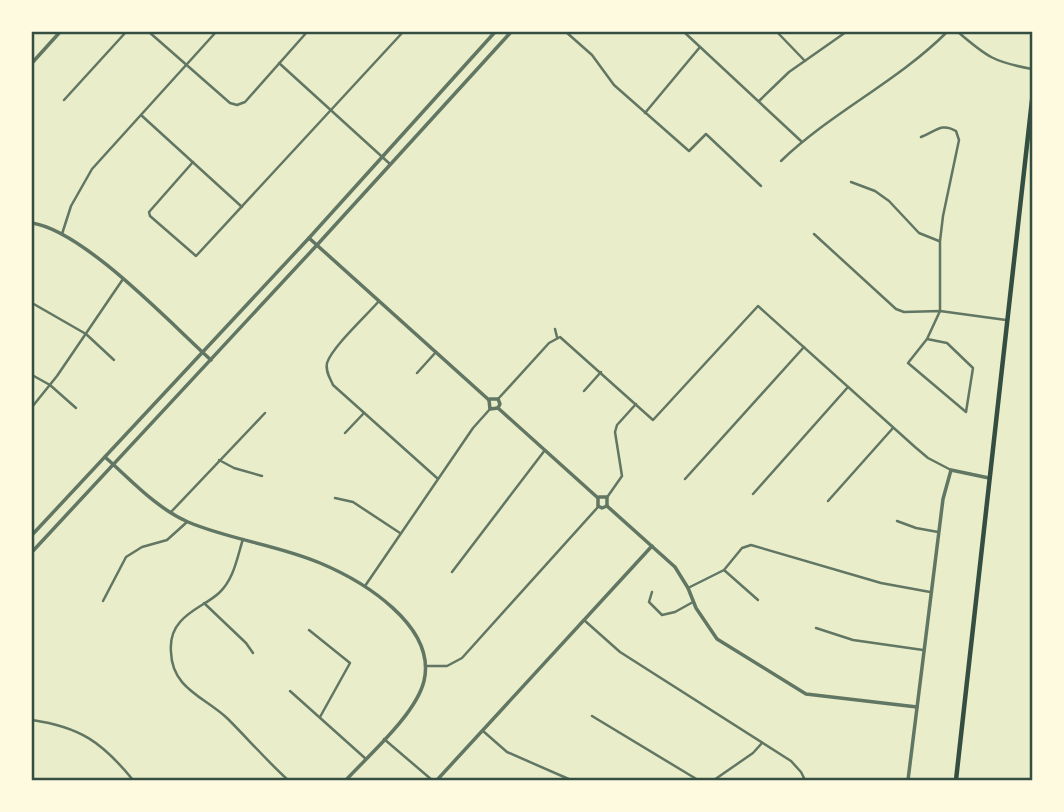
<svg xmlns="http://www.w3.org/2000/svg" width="1064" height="812" font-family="Barlow,sans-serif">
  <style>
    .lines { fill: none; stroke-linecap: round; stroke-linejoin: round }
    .minor { stroke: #617663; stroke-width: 2.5 }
    .tertiary { stroke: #617663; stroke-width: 3.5 }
    .primary { stroke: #344e41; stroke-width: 4.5 }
    .neatline { fill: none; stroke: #344e41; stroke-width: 2.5 }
  </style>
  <rect width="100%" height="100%" fill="#e9edc9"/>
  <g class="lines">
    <g class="minor">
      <polyline points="149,32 230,103 237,105 245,102 307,32"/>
      <polyline points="566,32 592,55 614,85 689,151 706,134 761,186"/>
      <polyline points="684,32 801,141"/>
      <polyline points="777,32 805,61"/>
      <path d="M958,32C987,57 994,62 1032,69"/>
      <polyline points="279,63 390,164"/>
      <polyline points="64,100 126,32"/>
      <polyline points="759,101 789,72 846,32"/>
      <polyline points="645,113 700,47"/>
      <polyline points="141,115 242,207"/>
      <path d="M921,137C935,132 941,122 956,131L959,140L943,216L940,241V311L927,339L908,363L966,412L973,368L947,343L927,339"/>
      <path d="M781,161C832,112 897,82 947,32"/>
      <polyline points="193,162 149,212 150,216 196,256 403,32"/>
      <polyline points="851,182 875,191 889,201 919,233 939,241"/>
      <polyline points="62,234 71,206 92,169 216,32"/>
      <polyline points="814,234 896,309 904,312 940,311 1006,320"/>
      <path d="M379,301C367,315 332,347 327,363C325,371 330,378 333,385L437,478"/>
      <polyline points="32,303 86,334 114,360"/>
      <polyline points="555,329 557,337"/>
      <polyline points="417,373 436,352"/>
      <polyline points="32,375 50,385 76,408"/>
      <polyline points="584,391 601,372"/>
      <polyline points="498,399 549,343 560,337 653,420 758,306 915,447 928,458 951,470"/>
      <polyline points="32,407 57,376 123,279"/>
      <polyline points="345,433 364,413"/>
      <polyline points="219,460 234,468 262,476"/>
      <polyline points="685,479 804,347"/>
      <polyline points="753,494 848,387"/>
      <polyline points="608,496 622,476 615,432 617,425 636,404"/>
      <polyline points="335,498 353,502 400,533"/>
      <polyline points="828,501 893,428"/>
      <polyline points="171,512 265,413"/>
      <polyline points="897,521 916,528 938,532"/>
      <path d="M243,539C237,558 234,579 219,593C207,604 191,609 180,622C173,630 170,641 171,652C172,689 205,697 228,719C248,739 267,761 288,780"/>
      <polyline points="724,570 758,600"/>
      <polyline points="452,572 545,450"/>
      <polyline points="365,586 473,428 490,409"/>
      <polyline points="688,588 724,570 742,548 751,545 881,583 930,592"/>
      <polyline points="652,592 649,602 662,615 675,612 693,602"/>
      <polyline points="103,601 126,557 142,547 167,540 187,522"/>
      <polyline points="204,603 246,643 253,653"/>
      <polyline points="584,620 620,652 791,761 801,772 805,780"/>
      <polyline points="816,628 853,640 923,650"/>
      <polyline points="309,630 350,663 320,717"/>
      <polyline points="425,666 447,666 462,658 598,507"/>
      <polyline points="290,691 366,759"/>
      <polyline points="592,716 698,780"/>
      <path d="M32,720C80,727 102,742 133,780"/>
      <polyline points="483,731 507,752 571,780"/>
      <polyline points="384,739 432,780"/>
      <polyline points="714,780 753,753 762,743"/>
    </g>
    <g class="tertiary">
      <polyline points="32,63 60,32"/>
      <path d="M32,223C84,231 170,323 211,360"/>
      <polyline points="309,238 489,400"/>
      <polyline points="490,399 498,399 500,404 498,408"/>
      <polyline points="489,400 490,409 498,408"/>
      <polyline points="498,408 598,498"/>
      <path d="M105,457C131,480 156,508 188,522C231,540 278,545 320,563C363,581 437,626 424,681C416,714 369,755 346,780"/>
      <polyline points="599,497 607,497 607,506"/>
      <polyline points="598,498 598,506 602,508 607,506"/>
      <polyline points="607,506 675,567 688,588 696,608 717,639 806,694 917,707"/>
      <polyline points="32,535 309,238 495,32"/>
      <polyline points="32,552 317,245 511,32"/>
      <polyline points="437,780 652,546"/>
      <polyline points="908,780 943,499 951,470 989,478"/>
    </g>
    <polyline class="primary" points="956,780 1032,100"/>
  </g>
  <rect width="1064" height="812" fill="none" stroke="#fefae0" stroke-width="66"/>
  <rect x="33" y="33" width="998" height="746" class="neatline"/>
</svg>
